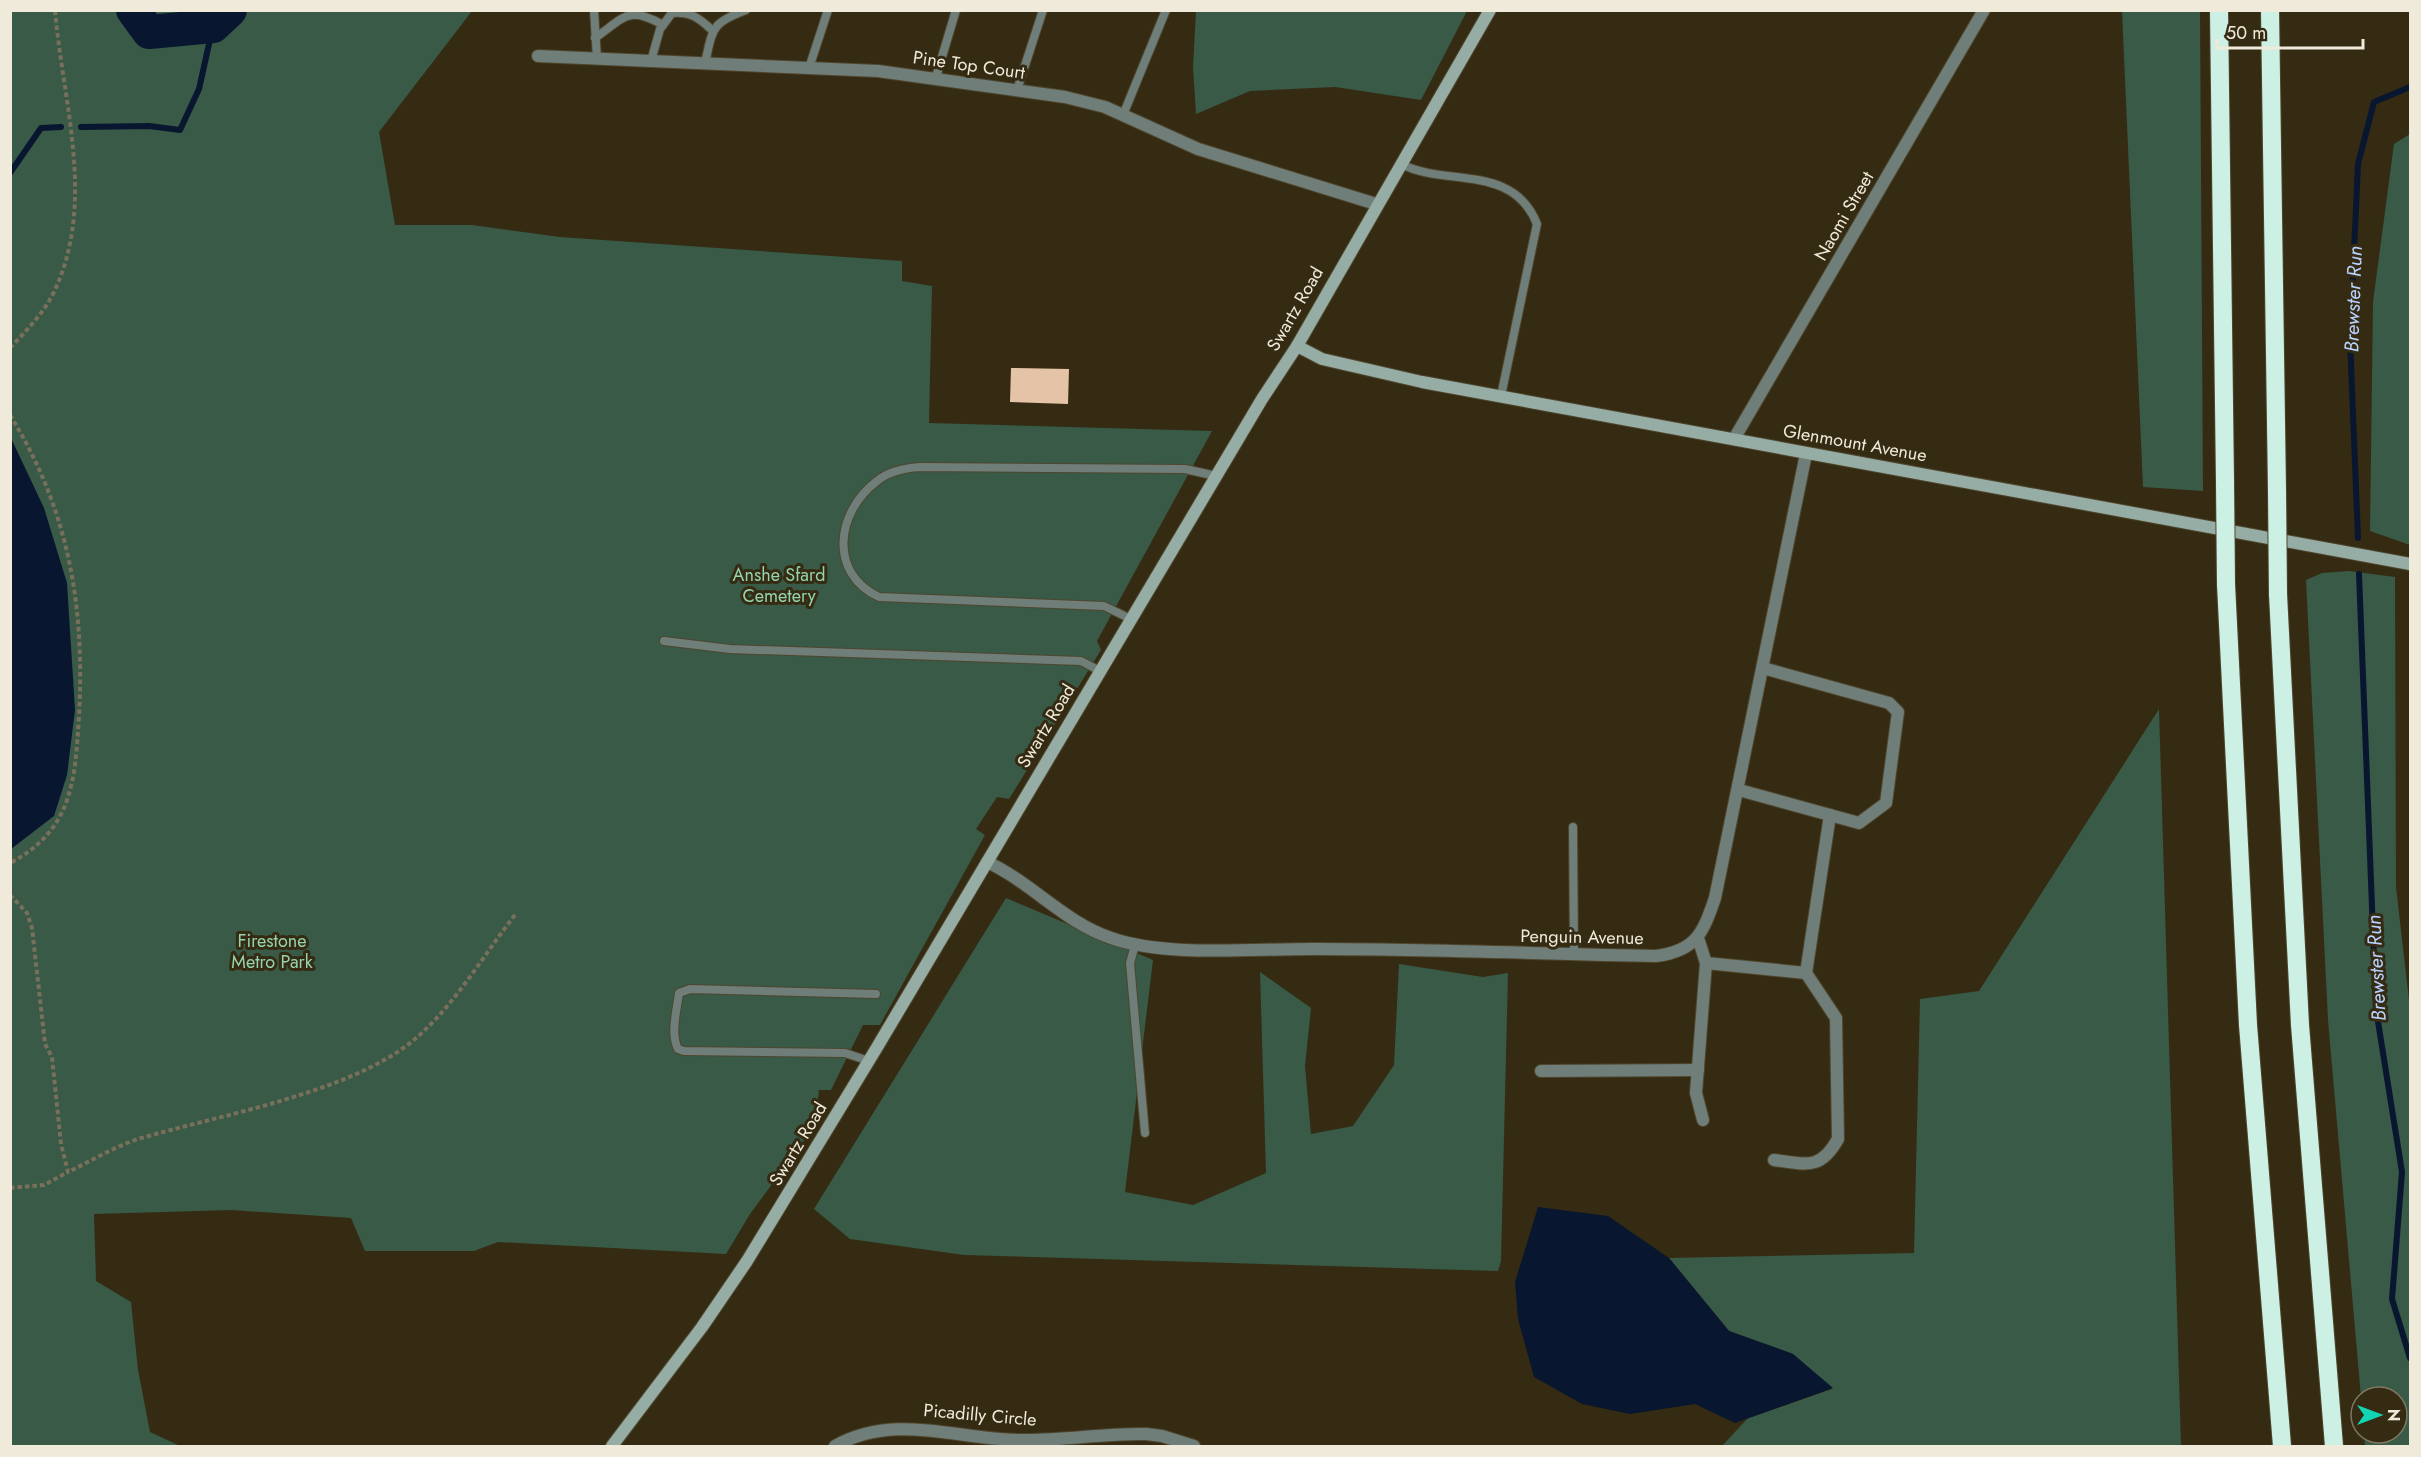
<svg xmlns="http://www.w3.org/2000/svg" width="2421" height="1457" font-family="Jost,sans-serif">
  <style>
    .green { fill: #385a47 }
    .water { fill: #081630 }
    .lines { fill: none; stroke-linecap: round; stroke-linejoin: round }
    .stream { stroke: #081630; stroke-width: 6 }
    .river { stroke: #081630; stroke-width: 34 }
    .building { fill: #e4c3a6 }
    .lane-casing { stroke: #4f462e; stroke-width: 10 }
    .street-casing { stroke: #4f462e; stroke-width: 14 }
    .secondary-casing { stroke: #4f462e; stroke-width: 14 }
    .highway-casing { stroke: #4f462e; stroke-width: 20 }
    .path { stroke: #79705b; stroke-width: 4; stroke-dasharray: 4.5 3; stroke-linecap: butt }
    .lane { stroke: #6f7e79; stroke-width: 8 }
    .street { stroke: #6f7e79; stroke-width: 12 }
    .secondary { stroke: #95ada4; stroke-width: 12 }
    .highway { stroke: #ccf1e4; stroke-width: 18 }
    .highway-bridge-casing { stroke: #4f462e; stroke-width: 20; stroke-linecap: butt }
    .highway-bridge { stroke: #ccf1e4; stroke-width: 18 }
    .labels { text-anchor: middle; stroke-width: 6; stroke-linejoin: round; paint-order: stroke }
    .street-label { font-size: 18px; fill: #f0eadb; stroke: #352b12 }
    .park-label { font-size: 18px; fill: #93d4af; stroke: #352b12 }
    .water-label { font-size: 20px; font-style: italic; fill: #b8d2fe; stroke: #352b12 }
  </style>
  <rect width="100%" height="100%" fill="#352b12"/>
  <g class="green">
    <polygon points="10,11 472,11 379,132 395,225 472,225 560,237 902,261 902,281 932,286 929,423 1212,431 1097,641 1101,650 1009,799 997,797 976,829 985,835 880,1025 863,1025 831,1090 819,1090 815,1126 750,1214 726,1254 498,1242 474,1251 365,1251 351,1218 231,1210 94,1214 96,1281 131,1302 138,1370 150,1432 180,1446 11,1446"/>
    <polygon points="1196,11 1196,10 1467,11 1421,100 1335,87 1250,91 1196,114 1193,67"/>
    <polygon points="2122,11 2200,11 2203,491 2143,487"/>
    <polygon points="2410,134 2410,545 2370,531 2373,302 2394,144"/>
    <polygon points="2349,571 2395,577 2396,887 2410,1009 2410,1446 2365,1446 2364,1433 2397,1433 2397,1397 2361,1397 2328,1020 2306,580 2322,573"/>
    <polygon points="2159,709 2181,1446 1722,1446 1748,1418 1832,1389 1793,1354 1729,1331 1669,1258 1914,1253 1920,999 1979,991"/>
    <polygon points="1006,898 1153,960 1125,1192 1193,1205 1266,1173 1260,972 1311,1008 1305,1066 1311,1134 1353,1126 1394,1065 1399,964 1483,977 1508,973 1501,1261 1498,1271 964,1255 850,1239 814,1209"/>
  </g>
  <g class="water">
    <polygon points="10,436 44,508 67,583 75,710 67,775 54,816 11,849"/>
    <polygon points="1538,1207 1608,1216 1669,1258 1729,1331 1793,1354 1833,1388 1735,1423 1695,1404 1630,1414 1582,1404 1534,1377 1518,1319 1515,1282"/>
  </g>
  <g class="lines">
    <g class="stream">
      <polyline points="81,127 149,126 180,130 199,89 213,26"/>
      <polyline points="10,173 41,128 61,127"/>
      <polyline points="2358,538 2350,339 2358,164 2374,102 2410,87"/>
      <polyline points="2359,574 2376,1009 2402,1172 2392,1299 2410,1358"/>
    </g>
    <polyline class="river" points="133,10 149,32 213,26 230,10"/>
  </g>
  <polygon class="building" points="1011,368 1069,369 1068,404 1010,402"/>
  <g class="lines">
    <g class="lane-casing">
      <g id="lane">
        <polyline points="594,10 597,59"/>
        <path d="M595,38C625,17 628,5 663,25"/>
        <path d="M651,61L660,29L672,13C690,11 699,18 712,30"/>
        <path d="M705,63C713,28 711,23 746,10"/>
        <polyline points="809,68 828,10"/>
        <polyline points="936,77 956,10"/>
        <polyline points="1017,90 1043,10"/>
        <polyline points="1123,115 1166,10"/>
        <path d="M1401,164C1446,187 1513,163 1537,224L1501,396"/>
        <path d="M1131,619L1104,606L879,597C828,573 836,512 877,481C889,471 905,468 920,467L1185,469L1216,476"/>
        <polyline points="664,641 730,649 1081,661 1100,671"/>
        <polyline points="1573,827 1574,955"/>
        <polyline points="1135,945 1130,963 1145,1133"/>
        <path d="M869,1061L845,1053L684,1051L678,1049C670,1033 677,1010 679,993L690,989L876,994"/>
      </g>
    </g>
    <g class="street-casing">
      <g id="street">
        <polyline points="538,56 878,71 1065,97 1105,107 1198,149 1376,204"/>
        <polyline points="1734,439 1984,10"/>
        <polyline points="1739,790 1859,823 1886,803 1898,712 1889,703 1763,668"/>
        <path d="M987,862C1031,882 1065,923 1111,938C1168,958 1257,948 1319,949C1431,949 1544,954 1656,956C1696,951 1703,933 1715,898L1806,454"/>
        <polyline points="1698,938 1706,963 1806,973"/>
        <polyline points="1541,1071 1698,1070"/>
        <polyline points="1703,1120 1696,1093 1706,963"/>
        <path d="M1774,1160C1806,1164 1820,1171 1838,1139L1836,1018L1806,973L1830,815"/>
        <path d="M835,1446C896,1412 957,1440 1021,1440C1063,1441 1104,1433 1146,1434L1162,1436L1194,1446"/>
      </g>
    </g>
    <g class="secondary-casing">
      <g id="secondary">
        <polyline points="1297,346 1322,359 1422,382 2410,564"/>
        <polyline points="612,1446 702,1327 747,1261 876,1049 1262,399 1297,346 1490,10"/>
      </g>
    </g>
    <g class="highway-casing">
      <g id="highway">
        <polyline points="2219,10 2225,482"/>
        <polyline points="2270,10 2277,491"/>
        <polyline points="2226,584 2248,1025 2282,1446"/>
        <polyline points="2278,594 2300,1025 2334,1446"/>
      </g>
    </g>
    <g class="path">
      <path d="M10,348C26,331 42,315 53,294C97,204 63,105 55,10"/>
      <path d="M10,415C69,510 85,607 79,716C75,780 73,830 10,863"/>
      <path d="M10,895L27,913L32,928L45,1044L52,1057L61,1144L68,1172C91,1161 114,1147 138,1139C219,1115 351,1093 415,1039C455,1005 482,957 515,915"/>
      <polyline points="10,1188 44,1185 68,1172"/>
    </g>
    <use href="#lane" class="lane"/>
    <use href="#street" class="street"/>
    <use href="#secondary" class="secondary"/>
    <use href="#highway" class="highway"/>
    <g class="highway-bridge-casing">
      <g id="highway-bridge">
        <polyline points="2225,482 2226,584"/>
        <polyline points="2277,491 2278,594"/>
      </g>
    </g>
    <use href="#highway-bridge" class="highway-bridge"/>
  </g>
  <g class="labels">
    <g class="street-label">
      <text transform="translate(969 65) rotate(8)" y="6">Pine Top Court</text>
      <text transform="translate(1844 216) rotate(-60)" y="6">Naomi Street</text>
      <text transform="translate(1295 309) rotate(-60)" y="6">Swartz Road</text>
      <text transform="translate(1855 443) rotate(10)" y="6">Glenmount Avenue</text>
      <text transform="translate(1046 726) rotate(-59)" y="6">Swartz Road</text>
      <text transform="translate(1582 937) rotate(1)" y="6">Penguin Avenue</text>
      <text transform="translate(798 1144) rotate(-59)" y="6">Swartz Road</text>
      <text transform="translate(980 1415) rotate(5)" y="6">Picadilly Circle</text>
    </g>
    <g class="park-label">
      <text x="779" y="581">Anshe Sfard<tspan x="779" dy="21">Cemetery</tspan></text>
      <text x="272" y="947">Firestone<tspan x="272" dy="21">Metro Park</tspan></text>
    </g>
    <g class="water-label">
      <text transform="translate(2353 299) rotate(-88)" y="7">Brewster Run</text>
      <text transform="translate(2376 968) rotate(-93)" y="7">Brewster Run</text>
    </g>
  </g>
  <rect width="2421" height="1457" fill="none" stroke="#f0eadb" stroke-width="24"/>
  <g transform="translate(2379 1415) rotate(90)"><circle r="28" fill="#352b12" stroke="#807762" stroke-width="1.5"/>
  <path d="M0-4.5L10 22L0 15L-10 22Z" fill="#14d5b3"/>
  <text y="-9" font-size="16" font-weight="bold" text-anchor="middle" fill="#f0eadb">N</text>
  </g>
  <path d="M2217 39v9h146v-9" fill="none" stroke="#f0eadb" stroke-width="3"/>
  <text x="2226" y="39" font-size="18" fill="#f0eadb" stroke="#352b12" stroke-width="4.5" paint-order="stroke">50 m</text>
</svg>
